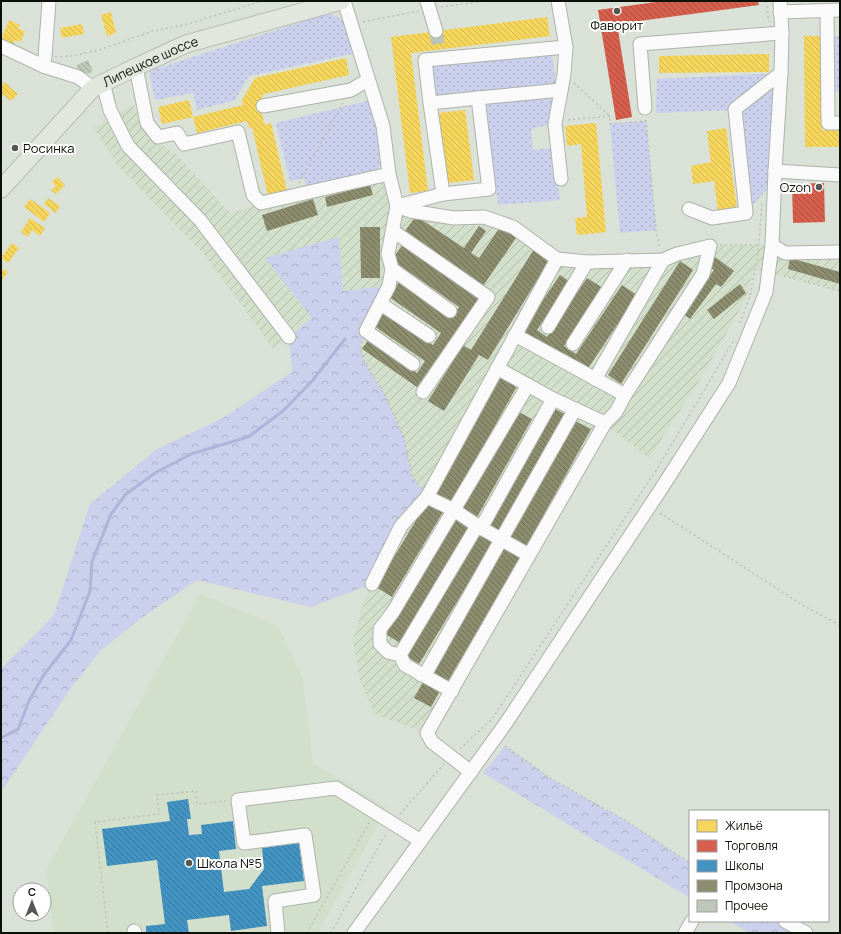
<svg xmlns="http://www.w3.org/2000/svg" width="841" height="934" font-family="Manrope,sans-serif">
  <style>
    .built { fill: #d2dfca }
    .industrial { fill: url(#industrial-furrows); fill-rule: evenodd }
    .grass { fill: url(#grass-dots) }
    .forest { fill: url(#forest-crowns) }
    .homes { fill: url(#homes-back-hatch) }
    .shops { fill: url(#shops-back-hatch) }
    .schools { fill: url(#schools-back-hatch) }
    .industry { fill: url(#industry-back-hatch) }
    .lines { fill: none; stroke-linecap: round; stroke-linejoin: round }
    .stream { stroke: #afb4da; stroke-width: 3 }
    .building { fill: url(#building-back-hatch) }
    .minor-tunnel { stroke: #bbc2b7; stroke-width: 13; stroke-dasharray: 13 6; stroke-linecap: butt }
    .minor-casing { stroke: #adb3ab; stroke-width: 15 }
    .major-casing { stroke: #b8bcb6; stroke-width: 19 }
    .path { stroke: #bdc0bb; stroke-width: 1.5; stroke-dasharray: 2 3; stroke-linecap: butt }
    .minor { stroke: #f9faf9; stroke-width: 13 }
    .major { stroke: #e2e7de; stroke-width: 17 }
    .poi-dot { fill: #535951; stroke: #fff; stroke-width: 1.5 }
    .labels { text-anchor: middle; stroke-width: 4; stroke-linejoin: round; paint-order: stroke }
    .poi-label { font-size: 13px; fill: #0b1009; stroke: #fff; text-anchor: start }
    .street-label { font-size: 13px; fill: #0b1009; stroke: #fff }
  </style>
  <defs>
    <pattern id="industrial-furrows" width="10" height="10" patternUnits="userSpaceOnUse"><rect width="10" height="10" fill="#d2dfca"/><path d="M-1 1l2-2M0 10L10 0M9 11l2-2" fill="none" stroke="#b3beac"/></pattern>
    <pattern id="grass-dots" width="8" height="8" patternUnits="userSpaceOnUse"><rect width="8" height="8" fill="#cbd0ec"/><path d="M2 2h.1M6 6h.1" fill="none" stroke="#adb2c9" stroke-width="1.8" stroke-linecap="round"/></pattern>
    <pattern id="forest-crowns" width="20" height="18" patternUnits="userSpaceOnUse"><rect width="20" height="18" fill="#cbd0ec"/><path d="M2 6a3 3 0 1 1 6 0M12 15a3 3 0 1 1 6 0" fill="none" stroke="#adb2c9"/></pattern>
    <pattern id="homes-back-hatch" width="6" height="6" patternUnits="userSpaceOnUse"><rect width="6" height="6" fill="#f6d55c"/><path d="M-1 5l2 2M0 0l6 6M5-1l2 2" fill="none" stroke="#d2b64f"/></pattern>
    <pattern id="shops-back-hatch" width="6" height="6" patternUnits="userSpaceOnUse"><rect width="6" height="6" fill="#d6604d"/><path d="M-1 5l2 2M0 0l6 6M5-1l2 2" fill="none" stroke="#ac4e3e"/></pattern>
    <pattern id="schools-back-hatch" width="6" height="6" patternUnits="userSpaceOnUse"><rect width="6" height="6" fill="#4393c3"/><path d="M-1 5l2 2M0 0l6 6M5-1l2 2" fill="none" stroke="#36779d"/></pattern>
    <pattern id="industry-back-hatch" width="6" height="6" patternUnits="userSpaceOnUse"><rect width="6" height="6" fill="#8c8c6e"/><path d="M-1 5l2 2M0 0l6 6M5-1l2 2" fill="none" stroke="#717159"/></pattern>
    <pattern id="building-back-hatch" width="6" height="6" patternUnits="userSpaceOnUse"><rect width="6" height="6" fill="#bec8b8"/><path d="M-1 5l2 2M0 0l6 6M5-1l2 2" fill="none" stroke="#a2ab9d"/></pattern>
  </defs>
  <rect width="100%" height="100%" fill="#dae1d6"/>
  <polygon class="built" points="200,594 278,626 302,677 313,763 387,808 318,933 54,933 46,870"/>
  <path class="industrial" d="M133,105L142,121L157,142L176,154L231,214L261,203L389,174L397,206L484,217L557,259L627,260L710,246L772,245L840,252V291L825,286L754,269L746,299L701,378L649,458L605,424L427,733L374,714L359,677L353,639L365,599L381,564L426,497L412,476L404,438L386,397L365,363L360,348L366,331L343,291L339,237L266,258L312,318L289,337L273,348L204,254L118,166L93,127ZM370,185L373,195L327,207L325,197ZM313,199L318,215L267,231L262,214ZM416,216L464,248L479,226L486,231L471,253L479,258L404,232ZM360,227H380V278H361ZM534,249L550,260L488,360L479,355L428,401L462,345L471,350ZM392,260L480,297L417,387L362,349L369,340L417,373L425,361L384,311L433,345L441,333L389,297L452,318L459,307ZM680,261L693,270L621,384L608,375ZM560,275L569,281L537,330L547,337L586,278L603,288L564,346L576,354L622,285L637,295L585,373L522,331Z"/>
  <g class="grass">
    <polygon points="330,13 344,21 355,53 249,76 235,100 197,110 193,93 155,100 149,71"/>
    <polygon points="840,36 840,92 831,92 832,37"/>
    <polygon points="552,52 556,85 432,99 429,66"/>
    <polygon points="781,73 775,171 766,190 746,213 735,110 656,113 657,79"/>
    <polygon points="555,95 548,125 531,129 533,150 553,148 560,200 498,205 486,102"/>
    <polygon points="371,100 383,153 381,166 376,170 307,191 304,178 290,181 276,123"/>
    <polygon points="646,121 656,230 620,233 610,124"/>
  </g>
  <g class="forest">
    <polygon points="339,237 343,291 389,286 366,331 360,348 365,363 386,397 404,438 412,476 427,497 372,584 311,607 197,580 140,619 100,651 71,688 1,792 1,669 54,615 90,504 157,449 223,418 292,372 289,337 312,318 265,258"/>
    <polygon points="505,746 550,778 626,821 690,863 690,898 483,773"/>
    <polygon points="729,921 785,921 806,933 750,933"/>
  </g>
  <g class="homes">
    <polygon points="111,12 116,33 107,36 101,15"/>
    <polygon points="547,17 550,36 411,53 428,191 410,193 391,37"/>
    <polygon points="9,20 20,25 18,29 25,31 21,42 15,40 13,45 1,40"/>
    <polygon points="82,24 84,34 62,38 60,28"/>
    <polygon points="804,36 821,36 822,130 840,130 840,147 805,147"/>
    <polygon points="769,54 769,72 659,73 659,56"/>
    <polygon points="346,58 349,75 264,94 259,103 265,125 271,123 287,191 268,196 252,127 249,128 247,121 197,133 193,117 243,105 242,100 255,78"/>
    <polygon points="4,82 18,94 11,101 1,93 1,86"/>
    <polygon points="189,100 193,117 162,124 158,107"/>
    <polygon points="465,110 474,180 448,183 439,113"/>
    <polygon points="596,123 606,232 577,235 575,218 587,217 581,144 567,146 565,126"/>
    <polygon points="726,128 737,209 718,211 714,181 693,184 691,166 711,162 707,131"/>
    <polygon points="57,177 65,185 56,194 51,190 56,186 52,182"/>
    <polygon points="48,198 60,206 56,213 44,204"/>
    <polygon points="30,199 50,213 44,222 24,207"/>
    <polygon points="30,218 45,228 40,236 32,230 28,237 21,232"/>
    <polygon points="12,243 19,248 8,263 1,258"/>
    <polygon points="1,268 8,272 1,281"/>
  </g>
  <g class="shops">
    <polygon points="663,1 758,1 759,5 617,24 632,117 616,120 598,10"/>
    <polygon points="15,143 19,147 15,152 10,149"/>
    <polygon points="824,183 825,222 793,223 792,184"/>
  </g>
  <polygon class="schools" points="188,799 191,819 187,819 189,835 202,834 201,825 233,821 236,849 219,851 224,892 249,889 264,869 262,848 299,843 304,881 262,886 267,926 231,931 229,915 187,920 189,933 146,933 146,926 165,924 157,860 107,866 102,829 170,821 167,802"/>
  <g class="industry">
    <polygon points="370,185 373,195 327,207 325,197"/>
    <polygon points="313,199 318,215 267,231 262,215"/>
    <polygon points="416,216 464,248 479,226 486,231 471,253 479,258 502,224 518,235 483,286 404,232"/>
    <polygon points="360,227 380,227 380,278 361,278"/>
    <polygon points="403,244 480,297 417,387 362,349 369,339 417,373 425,361 374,326 384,311 433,345 441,333 389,297 399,282 452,318 459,307 392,260"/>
    <polygon points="534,249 550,259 488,360 479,355 444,411 428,401 463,345 471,350"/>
    <polygon points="715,257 734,271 721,287 716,284 690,319 682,313 714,270 708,266"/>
    <polygon points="790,258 840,272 840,284 788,269"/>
    <polygon points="680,261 693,270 621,384 608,375"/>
    <polygon points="560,275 569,281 537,330 547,337 587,278 603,288 564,346 576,354 622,285 637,295 585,373 522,331"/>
    <polygon points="740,284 746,293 714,319 707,310"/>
    <polygon points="501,377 517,386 451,505 434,495"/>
    <polygon points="551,407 567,415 501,535 484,524"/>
    <polygon points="515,410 532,419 476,519 459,510"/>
    <polygon points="575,421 591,429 525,549 508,538"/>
    <polygon points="427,502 443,512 392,597 376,587"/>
    <polygon points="454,517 470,526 400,643 384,633"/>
    <polygon points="478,532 494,541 419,664 403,654"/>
    <polygon points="505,547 521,557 448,681 432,672"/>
    <polygon points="423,682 440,691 431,707 414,698"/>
  </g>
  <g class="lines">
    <polyline class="stream" points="1,738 18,729 29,701 43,676 71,640 90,591 92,562 111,514 126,494 155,473 191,454 248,437 283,411 312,381 345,339"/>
  </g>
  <polygon class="building" points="88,60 93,71 88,74 77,69 77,65"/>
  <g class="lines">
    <polyline class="minor-tunnel" points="436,31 439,50"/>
    <g class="minor-casing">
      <g id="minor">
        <polyline points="344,1 383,126 389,174 397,206 388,254 392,269 389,286 366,331 413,364"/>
        <polyline points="427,1 436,31"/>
        <polyline points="558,1 566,47 564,74 555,124 561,179"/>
        <polyline points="827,11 828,123 840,123"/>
        <polyline points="780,12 840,10"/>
        <polyline points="1,46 43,66 78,77 93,88"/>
        <polyline points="43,66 45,57 49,1"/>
        <polyline points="136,67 147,123 158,137 177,133 184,144 238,132 253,195 261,203 389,174"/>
        <polyline points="103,83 110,110 128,146 200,220 289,337"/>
        <polyline points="430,103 478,98"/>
        <polyline points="263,106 351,90 368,80"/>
        <polyline points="645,108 640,44 782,33"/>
        <polyline points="775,171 840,175"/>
        <polyline points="443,194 489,189 478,98 561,90"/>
        <polyline points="397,206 410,211 454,218 484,217 513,227 557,259 587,262 663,260 677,254 710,246 703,274 625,395 616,412 605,423 427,733 432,742 471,772"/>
        <polyline points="397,206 443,194 430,103 425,60 566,47"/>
        <polyline points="689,209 712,218 746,213 735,109 781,73"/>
        <polyline points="393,231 488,297 423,392"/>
        <polyline points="772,245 785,253 840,252"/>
        <polyline points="392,269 450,311"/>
        <polyline points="381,304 429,336"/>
        <polyline points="548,327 587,262"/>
        <polyline points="515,335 625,395"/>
        <polyline points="573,344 627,260"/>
        <polyline points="497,368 553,399 605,423"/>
        <polyline points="595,379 663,260"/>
        <polyline points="427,497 454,510 481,528 529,555"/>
        <polyline points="481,528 553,399"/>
        <polyline points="372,584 401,526 427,497 557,259"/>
        <polyline points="400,655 477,526"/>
        <polyline points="421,675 427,671 575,409"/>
        <polyline points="452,691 405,665 400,655 388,652 380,644 380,629 393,612 528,385"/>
        <polyline points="785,921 806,933"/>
        <polyline points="134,931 135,933"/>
        <polyline points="278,933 275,901 314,895 305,835 244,843 238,800 336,788 421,841"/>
        <polyline points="354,933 506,723 661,489 729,383 766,292 772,245 775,171 781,73 782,33 780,1"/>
        <polyline points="685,933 692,921"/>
      </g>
    </g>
    <g class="major-casing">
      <g id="major">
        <path id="s1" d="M1,189L93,88L136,67L186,44L341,1"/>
      </g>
    </g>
    <g class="path">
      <polyline points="766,1 769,22"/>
      <polyline points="441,7 485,1"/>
      <polyline points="363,22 418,11"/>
      <polyline points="55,57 71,56 99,50 153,31 188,24 262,1"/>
      <polyline points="574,83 610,116"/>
      <polyline points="568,120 610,116 610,124 646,121"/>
      <polyline points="646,120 656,230 660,249"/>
      <polyline points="299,183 343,103"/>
      <polyline points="720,245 758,245"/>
      <polyline points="784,276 840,291"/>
      <polyline points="740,323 750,296 758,254 762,202"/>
      <polyline points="362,341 360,348 365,363 386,397 404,438 412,476 420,487"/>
      <polyline points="660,513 804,606 840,625"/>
      <polyline points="505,746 550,778 626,821 690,863"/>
      <polyline points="460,749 492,719 657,469 734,340"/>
      <polyline points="400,814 444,764"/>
      <polyline points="108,933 95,822 159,814 157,795 196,791 197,804 226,801"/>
      <polyline points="307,933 370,821"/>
      <polyline points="331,933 386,833"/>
    </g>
    <use href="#minor" class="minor"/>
    <use href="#major" class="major"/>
  </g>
  <g class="poi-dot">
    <circle cx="617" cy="11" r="4"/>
    <circle cx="15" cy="148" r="4"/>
    <circle cx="819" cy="187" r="4"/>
    <circle cx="189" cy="863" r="4"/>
  </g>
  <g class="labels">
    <g class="poi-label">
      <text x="617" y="30" text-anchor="middle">Фаворит</text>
      <text x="23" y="153">Росинка</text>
      <text x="811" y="192" text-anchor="end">Ozon</text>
      <text x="197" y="868">Школа №5</text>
    </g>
    <g class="street-label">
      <text dy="5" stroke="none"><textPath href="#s1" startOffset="200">Липецкое шоссе</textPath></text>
    </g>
  </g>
  <rect width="841" height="934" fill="none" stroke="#0b1009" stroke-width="4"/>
  <rect x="689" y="810" width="140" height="112" fill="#ffffff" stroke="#9d9f9d"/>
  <rect x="697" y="820" width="20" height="12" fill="#f6d55c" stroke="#9d9f9d"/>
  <text x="725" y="830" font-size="12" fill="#0b1009">Жильё</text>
  <rect x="697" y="840" width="20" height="12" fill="#d6604d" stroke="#9d9f9d"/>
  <text x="725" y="850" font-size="12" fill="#0b1009">Торговля</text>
  <rect x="697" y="860" width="20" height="12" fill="#4393c3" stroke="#9d9f9d"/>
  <text x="725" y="870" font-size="12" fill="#0b1009">Школы</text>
  <rect x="697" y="880" width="20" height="12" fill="#8c8c6e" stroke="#9d9f9d"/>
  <text x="725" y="890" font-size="12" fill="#0b1009">Промзона</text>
  <rect x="697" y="900" width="20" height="12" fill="#bec8b8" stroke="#9d9f9d"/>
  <text x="725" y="910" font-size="12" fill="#0b1009">Прочее</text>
  <g transform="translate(32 902)"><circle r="19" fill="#ffffff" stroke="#9d9f9d"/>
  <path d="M0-3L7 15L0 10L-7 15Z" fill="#535951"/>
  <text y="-6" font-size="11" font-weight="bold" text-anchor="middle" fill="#0b1009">С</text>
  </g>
</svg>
